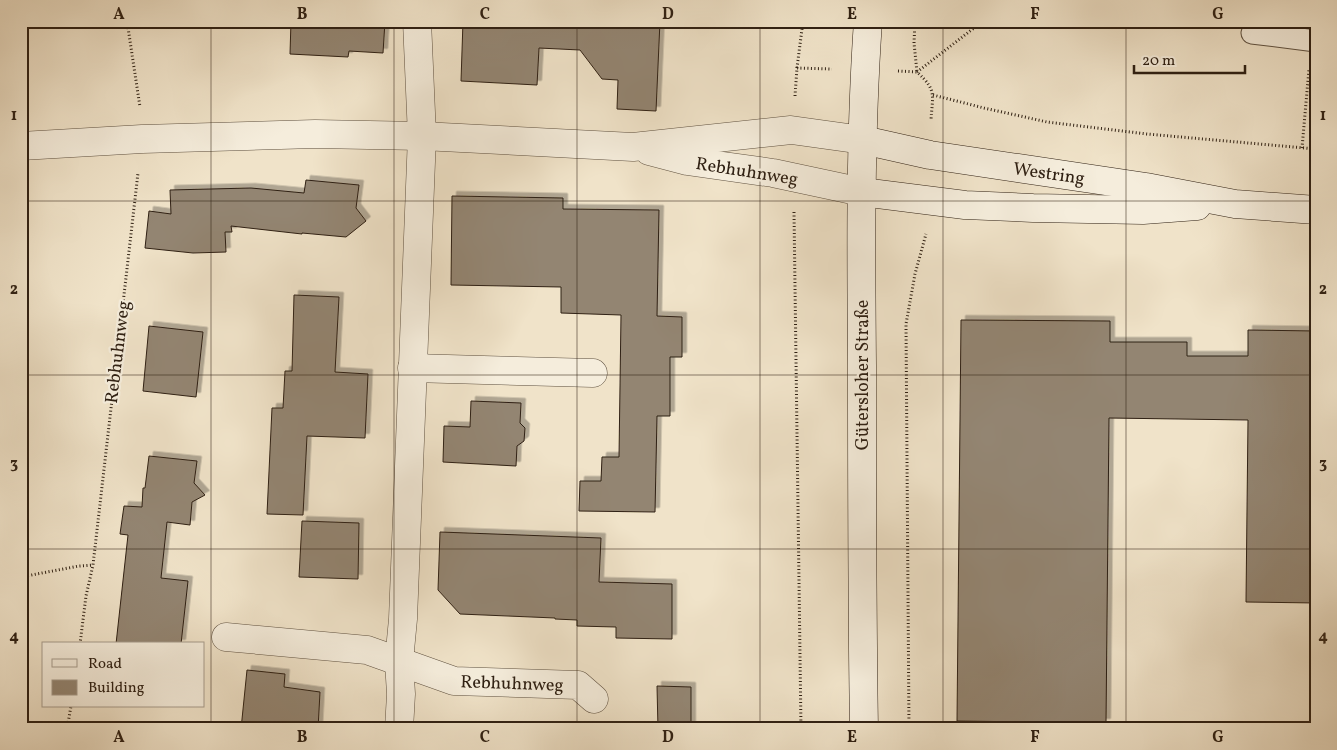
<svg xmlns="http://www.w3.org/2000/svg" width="1337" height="750" font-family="Vollkorn,serif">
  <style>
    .building { fill: #938572; stroke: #2f2013; filter: url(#shadow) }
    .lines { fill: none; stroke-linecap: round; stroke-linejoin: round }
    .lane-casing { stroke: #5f5140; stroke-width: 23 }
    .street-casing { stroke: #5f5140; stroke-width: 29 }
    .secondary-casing { stroke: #2f2013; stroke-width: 29 }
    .path { stroke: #2f2013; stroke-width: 3; stroke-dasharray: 1 2.5; stroke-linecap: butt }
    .lane { stroke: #f5eddc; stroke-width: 21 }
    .street { stroke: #f5eddc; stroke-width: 28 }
    .secondary { stroke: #f5eddc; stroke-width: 28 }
    .grid { fill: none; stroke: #2f2013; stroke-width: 1; stroke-opacity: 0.55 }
    .labels { text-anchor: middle; stroke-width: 4.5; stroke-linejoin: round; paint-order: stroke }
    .street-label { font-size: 18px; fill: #2f2013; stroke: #f5eddc }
    .neatline { fill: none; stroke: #2f2013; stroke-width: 2 }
    .grid-label { font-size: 16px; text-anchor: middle; font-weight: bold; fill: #2f2013 }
  </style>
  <defs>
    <filter id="shadow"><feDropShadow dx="4.5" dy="-4.5" stdDeviation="0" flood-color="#0004"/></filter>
  </defs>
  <rect width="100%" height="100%" fill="#f0e3c9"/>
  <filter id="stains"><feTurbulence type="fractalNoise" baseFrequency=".004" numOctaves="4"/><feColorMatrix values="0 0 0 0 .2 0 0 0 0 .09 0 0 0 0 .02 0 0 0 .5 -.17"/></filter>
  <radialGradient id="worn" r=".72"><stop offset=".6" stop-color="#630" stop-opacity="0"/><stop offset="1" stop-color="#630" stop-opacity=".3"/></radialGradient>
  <g class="building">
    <polygon points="291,21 385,21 383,53 349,51 348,57 290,54"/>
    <polygon points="463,21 660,21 656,111 617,109 618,80 602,79 580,50 539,48 537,85 461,81"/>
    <polygon points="306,180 359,185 356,208 366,221 346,237 302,233 302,234 231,226 232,232 225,232 226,252 193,253 145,248 149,211 171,214 170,190 251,188 304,193"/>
    <polygon points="452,196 563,198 563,209 659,210 657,316 682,317 682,357 670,357 670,416 657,416 655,512 579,511 580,481 601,481 602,457 619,457 621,315 561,313 561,287 451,285"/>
    <polygon points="294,295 339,297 335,372 368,374 365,438 307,436 303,515 267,514 272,408 283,408 285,371 292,371"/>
    <polygon points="961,320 1110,321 1110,342 1187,342 1187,356 1248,356 1248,330 1316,331 1316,603 1246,602 1248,420 1109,418 1106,723 957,721"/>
    <polygon points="149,326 203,332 196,397 143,391"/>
    <polygon points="471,401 521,403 520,423 525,428 524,441 517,446 516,466 443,462 444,426 470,427"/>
    <polygon points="149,456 197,461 194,483 205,495 192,502 190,525 167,522 161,578 188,581 181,644 116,644 128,535 120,534 124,506 142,507 143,488 145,488"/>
    <polygon points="302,521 359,523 358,579 299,577"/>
    <polygon points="440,532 601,538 599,582 672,584 672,639 616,638 616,627 577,626 577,620 555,619 555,618 460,614 438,590"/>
    <polygon points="247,670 285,674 284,687 320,692 318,729 241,729"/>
    <polygon points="657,686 691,687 691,729 658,729"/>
  </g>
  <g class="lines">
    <g class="lane-casing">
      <polyline id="lane" points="1252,33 1316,41"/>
    </g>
    <g class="street-casing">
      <g id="street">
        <polyline points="21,146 142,139 315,134 422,136 633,147 791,130 863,140"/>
        <polyline points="649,151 687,161 773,173 862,192"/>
        <polyline points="412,368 593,373"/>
        <polyline points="226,637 367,650 454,681 578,685 594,699"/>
        <polyline points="399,729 401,694 399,661 403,619 422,136 417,21"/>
      </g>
    </g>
    <g class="secondary-casing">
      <g id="secondary">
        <polyline points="863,140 930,155 1146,187 1235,204 1316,210"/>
        <polyline points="862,192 965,205 1033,208 1143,210 1197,206"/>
        <path d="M864,729C862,608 862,487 862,365C861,251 860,136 868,21"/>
      </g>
    </g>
    <g class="path">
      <polyline points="127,21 140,107"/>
      <polyline points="915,21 914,43 917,72"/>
      <polyline points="1056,21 1076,22"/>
      <polyline points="797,68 803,21"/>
      <path d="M898,71L917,72C938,91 932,96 931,121"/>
      <polyline points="917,72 983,21"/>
      <polyline points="933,95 984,108 1047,122 1147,134 1316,149"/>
      <polyline points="795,96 797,68 832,69"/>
      <polyline points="1302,148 1309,69"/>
      <polyline points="794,212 801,729"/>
      <polyline points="21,577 79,566 93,565"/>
      <polyline points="80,644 86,596 93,565 138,173"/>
      <polyline points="67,729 71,706"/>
      <polyline points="909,729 906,324 915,274 926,234"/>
    </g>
    <use href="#lane" class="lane"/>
    <use href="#street" class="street"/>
    <use href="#secondary" class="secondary"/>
  </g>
  <path class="grid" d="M211,21V729M394,21V729M577,21V729M760,21V729M943,21V729M1126,21V729M21,201H1316M21,375H1316M21,549H1316"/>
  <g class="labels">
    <g class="street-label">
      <text transform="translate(747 171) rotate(9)" y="6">Rebhuhnweg</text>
      <text transform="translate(1049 173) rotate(8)" y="6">Westring</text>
      <text transform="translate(117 352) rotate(-83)" y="6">Rebhuhnweg</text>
      <text transform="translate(862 375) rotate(-90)" y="6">Gütersloher Straße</text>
      <text transform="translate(512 683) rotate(2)" y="6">Rebhuhnweg</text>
    </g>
  </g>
  <rect width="1337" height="750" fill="none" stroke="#f0e3c9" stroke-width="55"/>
  <rect x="42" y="642" width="162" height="65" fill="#f5eddc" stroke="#a69b8c"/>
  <rect x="52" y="659" width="25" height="8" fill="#f5eddc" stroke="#a69b8c"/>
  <text x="88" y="668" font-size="15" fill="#2f2013">Road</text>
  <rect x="52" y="680" width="25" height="15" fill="#938572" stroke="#a69b8c"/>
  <text x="88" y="692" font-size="15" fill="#2f2013">Building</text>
  <path d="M1134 65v8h111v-8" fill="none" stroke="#2f2013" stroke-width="2.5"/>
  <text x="1142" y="65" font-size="15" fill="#2f2013" stroke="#f5eddc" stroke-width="4" paint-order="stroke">20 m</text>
  <rect x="28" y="28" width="1282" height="694" class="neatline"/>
  <g class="grid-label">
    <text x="119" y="19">A</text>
    <text x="302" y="19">B</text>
    <text x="485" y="19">C</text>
    <text x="668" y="19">D</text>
    <text x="852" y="19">E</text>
    <text x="1035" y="19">F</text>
    <text x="1218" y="19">G</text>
    <text x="14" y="120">1</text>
    <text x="1323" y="120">1</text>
    <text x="14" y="294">2</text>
    <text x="1323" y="294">2</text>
    <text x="14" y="468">3</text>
    <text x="1323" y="468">3</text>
    <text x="14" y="641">4</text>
    <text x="1323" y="641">4</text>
    <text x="119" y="742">A</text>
    <text x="302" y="742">B</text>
    <text x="485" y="742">C</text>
    <text x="668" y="742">D</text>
    <text x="852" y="742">E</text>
    <text x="1035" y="742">F</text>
    <text x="1218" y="742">G</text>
  </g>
  <rect width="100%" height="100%" filter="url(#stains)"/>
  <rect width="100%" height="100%" fill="url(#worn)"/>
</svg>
